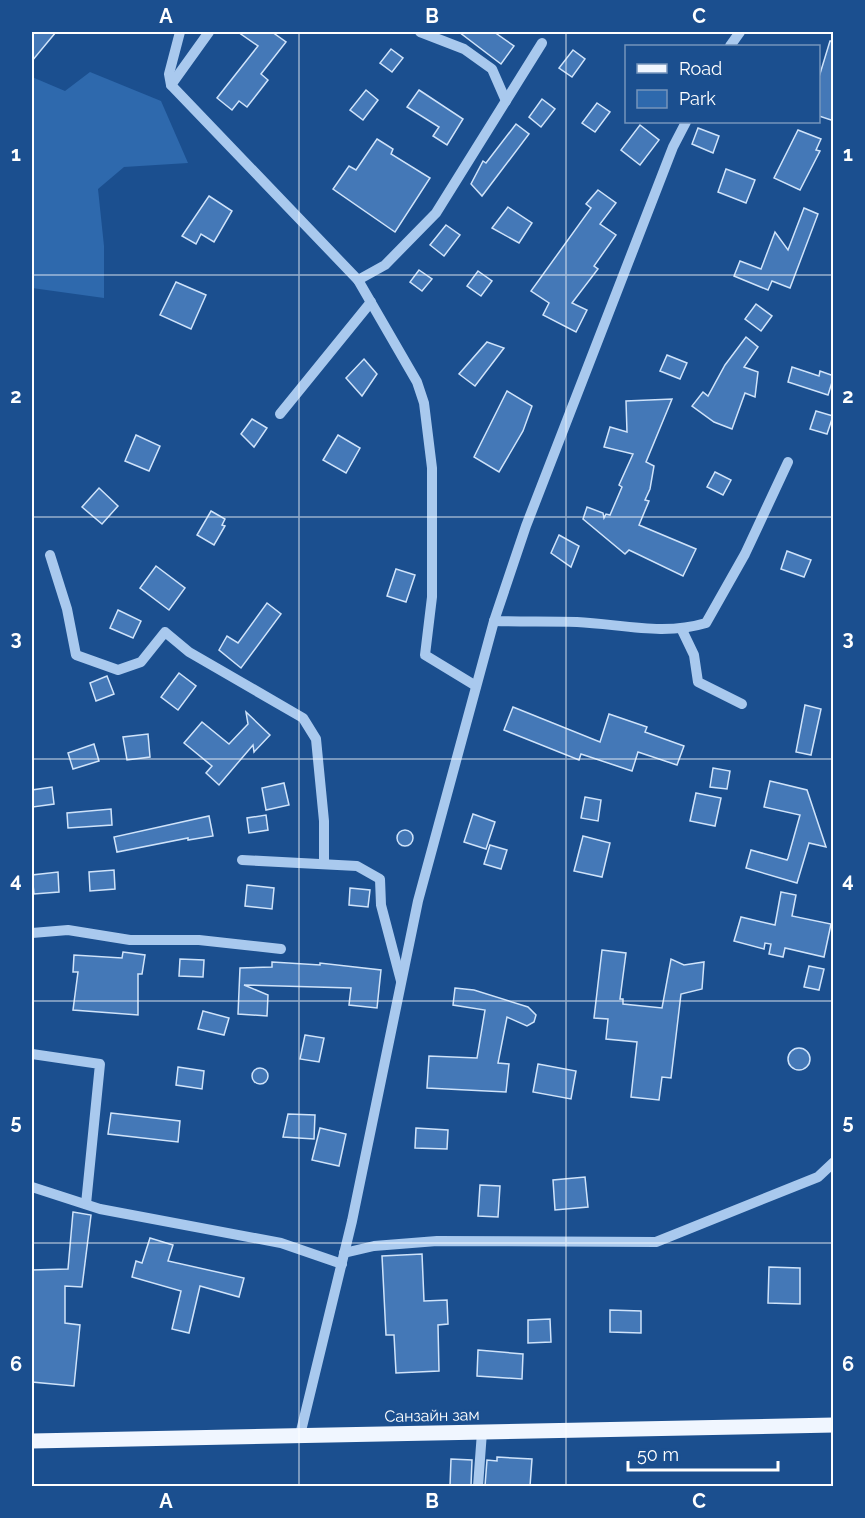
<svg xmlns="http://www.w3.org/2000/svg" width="865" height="1518" font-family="Raleway,sans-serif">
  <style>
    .green { fill: #2e69ad }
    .building { fill: #4478b7; stroke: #cfe3fa; stroke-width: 1.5 }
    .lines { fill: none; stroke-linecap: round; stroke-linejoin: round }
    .minor { stroke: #a9c9ee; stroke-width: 10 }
    .major { stroke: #f0f6ff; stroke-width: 15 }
    .grid { fill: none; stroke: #fff; stroke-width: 1.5; stroke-opacity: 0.55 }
    .labels { text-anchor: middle; stroke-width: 4.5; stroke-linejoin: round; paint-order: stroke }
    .street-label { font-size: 16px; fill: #fff; stroke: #1b4f8f }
    .neatline { fill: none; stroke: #fff; stroke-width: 2 }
    .grid-label { font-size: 20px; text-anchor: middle; font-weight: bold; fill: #fff }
  </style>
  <rect width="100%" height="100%" fill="#1b4f8f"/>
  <polygon class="green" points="90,72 161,101 188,163 124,167 98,189 104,246 104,298 32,288 32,77 65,91"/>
  <g class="building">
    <polygon points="32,32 56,32 32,61"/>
    <polygon points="238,32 272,32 286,42 261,74 268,80 247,107 239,101 232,110 217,98 258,46"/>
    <polygon points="459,32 494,32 514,46 501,64"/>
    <polygon points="830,41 834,41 834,121 819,116 819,77"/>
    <polygon points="391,49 403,58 392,72 380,63"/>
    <polygon points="573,50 585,59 572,77 559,68"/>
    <polygon points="366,90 378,100 363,120 350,110"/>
    <polygon points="419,90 463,119 447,145 433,136 439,127 407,107"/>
    <polygon points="542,99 555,109 541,127 529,117"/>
    <polygon points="597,103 610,112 595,132 582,123"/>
    <polygon points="516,124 529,134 482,196 471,184 483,161 486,163"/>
    <polygon points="640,125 659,140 640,165 621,150"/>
    <polygon points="698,128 719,136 713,153 692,144"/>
    <polygon points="798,130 821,139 816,150 820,151 800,190 774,178"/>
    <polygon points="377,139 393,149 391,154 430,178 395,232 333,189 349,166 356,170"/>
    <polygon points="726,169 755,180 746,203 718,192"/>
    <polygon points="598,190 616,203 600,224 616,235 594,266 598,269 572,303 587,310 576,332 543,315 549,303 531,291 591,208 586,204"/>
    <polygon points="209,196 232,211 214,242 201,234 196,244 182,236"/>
    <polygon points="508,207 532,223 519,243 492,228"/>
    <polygon points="804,208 818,214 790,288 772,281 768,290 734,276 740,261 761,269 775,232 788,250"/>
    <polygon points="446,225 460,235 444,256 430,245"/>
    <polygon points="419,270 432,279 422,291 410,282"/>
    <polygon points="478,271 492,281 481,296 467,286"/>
    <polygon points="176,282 206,295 191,329 160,315"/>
    <polygon points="756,304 772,316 761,331 745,319"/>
    <polygon points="746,337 758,347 744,367 758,372 755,397 745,393 732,429 714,422 692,406 703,392 708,396 725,365"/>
    <polygon points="487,342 504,348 475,386 459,374"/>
    <polygon points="667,355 687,363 680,379 660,371"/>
    <polygon points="364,359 377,374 362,396 346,378"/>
    <polygon points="792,367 819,376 820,371 834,376 828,395 788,382"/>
    <polygon points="507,391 532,406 523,431 499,472 474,457"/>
    <polygon points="672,399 646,462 654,466 650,489 645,500 649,501 639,525 696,549 683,576 629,550 625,554 583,519 587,507 603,513 604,518 606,514 610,515 622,487 619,485 633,454 604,447 610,427 627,432 626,401"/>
    <polygon points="816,411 833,416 827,434 810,429"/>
    <polygon points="252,419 267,428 254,447 241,434"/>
    <polygon points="136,435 160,446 149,471 125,461"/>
    <polygon points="338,435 360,448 346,473 323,460"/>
    <polygon points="715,472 731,480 723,495 707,487"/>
    <polygon points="99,488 118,506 102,524 82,507"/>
    <polygon points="211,511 225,519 222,525 225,526 214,545 197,535"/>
    <polygon points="559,535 579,546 571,567 551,553"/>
    <polygon points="787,551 811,560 804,577 781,569"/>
    <polygon points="156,566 185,588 169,610 140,588"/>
    <polygon points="396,569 415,575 406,602 387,596"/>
    <polygon points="267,603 281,614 241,668 219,650 227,636 238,643"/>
    <polygon points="118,610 141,621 133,638 110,628"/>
    <polygon points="179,673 196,686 178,710 161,697"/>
    <polygon points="107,676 114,694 96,701 90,683"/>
    <polygon points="805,705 821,709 811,755 796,752"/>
    <polygon points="513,707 600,742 609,714 647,727 645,732 684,746 677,765 638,752 632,771 581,754 579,760 504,730"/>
    <polygon points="246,712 270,735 254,752 253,745 219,785 206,773 212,766 184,743 202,722 229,744 248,724"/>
    <polygon points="148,734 150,757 127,760 123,737"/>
    <polygon points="94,744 99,761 73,769 68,753"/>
    <polygon points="713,768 730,771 727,789 710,787"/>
    <polygon points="770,781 807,790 826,847 809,843 797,883 746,868 751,850 787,860 788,858 800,815 764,807"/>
    <polygon points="284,783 289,805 266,810 262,788"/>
    <polygon points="52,787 54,804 33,807 32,790"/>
    <polygon points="696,793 721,798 715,826 690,821"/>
    <polygon points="585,797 601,800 598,821 581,818"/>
    <polygon points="111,809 112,825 68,828 67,813"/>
    <polygon points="473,814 495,822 486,849 464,842"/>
    <polygon points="266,815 268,830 249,833 247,818"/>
    <polygon points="209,816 213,836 188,840 188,838 117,852 114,837"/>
    <circle cx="405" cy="838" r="8"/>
    <polygon points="583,836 610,843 602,877 574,871"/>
    <polygon points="490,845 507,850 501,869 484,864"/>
    <polygon points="114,870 115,889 90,891 89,872"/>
    <polygon points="58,872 59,892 34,894 32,875"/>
    <polygon points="247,885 274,888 272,909 245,906"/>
    <polygon points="350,888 370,890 368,907 349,905"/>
    <polygon points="781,892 796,895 792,916 831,924 824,957 785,948 783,957 769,954 771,944 765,943 764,949 734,941 741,917 775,925"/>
    <polygon points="602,950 626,953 620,999 623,999 623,1004 662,1008 671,959 684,965 704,962 702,989 681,994 671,1078 662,1077 659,1100 631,1097 637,1042 606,1039 608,1019 594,1018"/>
    <polygon points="123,952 145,955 142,974 138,974 138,1015 73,1010 78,972 73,972 74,955 122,958"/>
    <polygon points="180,959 204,960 203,977 179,976"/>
    <polygon points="272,962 320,965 320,963 381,970 377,1008 349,1005 351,988 244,985 268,995 267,1016 238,1014 240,968 272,967"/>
    <polygon points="809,966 824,969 819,990 804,987"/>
    <polygon points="455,988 474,990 528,1007 536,1015 534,1022 527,1026 507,1017 498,1063 509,1064 506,1092 427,1088 429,1056 477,1058 485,1010 453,1005"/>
    <polygon points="203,1011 229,1018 224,1035 198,1029"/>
    <polygon points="305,1035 324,1038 319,1062 300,1059"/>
    <circle cx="799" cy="1059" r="11"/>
    <polygon points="538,1064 576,1071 571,1099 533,1092"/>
    <polygon points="178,1067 204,1071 202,1089 176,1085"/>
    <circle cx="260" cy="1076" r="8"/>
    <polygon points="111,1113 180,1121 178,1142 108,1134"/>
    <polygon points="288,1114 315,1115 314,1139 283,1137"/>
    <polygon points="320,1128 346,1134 339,1166 312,1160"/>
    <polygon points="416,1128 448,1130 447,1149 415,1148"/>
    <polygon points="585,1177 588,1207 555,1210 553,1180"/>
    <polygon points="480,1185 500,1186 498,1217 478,1216"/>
    <polygon points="73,1212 91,1215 82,1287 65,1286 65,1323 80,1325 74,1386 32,1382 32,1270 68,1269"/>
    <polygon points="150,1238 173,1245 168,1261 244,1278 239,1297 200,1286 189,1333 172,1329 181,1291 132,1277 136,1261 142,1263"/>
    <polygon points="422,1254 424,1301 447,1300 448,1324 438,1325 439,1371 396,1373 394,1335 386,1335 382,1256"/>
    <polygon points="769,1267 800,1268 800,1304 768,1303"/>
    <polygon points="610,1310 641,1311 641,1333 610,1332"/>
    <polygon points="550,1319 551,1342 528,1343 528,1320"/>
    <polygon points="478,1350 523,1354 522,1379 477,1376"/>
    <polygon points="497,1457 532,1459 530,1486 485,1486 487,1460 497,1461"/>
    <polygon points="451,1459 472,1460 471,1486 450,1486"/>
  </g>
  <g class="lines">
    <g class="minor">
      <polyline points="180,32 169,74 171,85 358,280 417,382 424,403 432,468 432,597 425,655 476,686"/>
      <polyline points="420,32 464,49 492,69 506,101"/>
      <polyline points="730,46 740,32"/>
      <polyline points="171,85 209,32"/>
      <polyline points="358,280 385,265 436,213 542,43"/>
      <polyline points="280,414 371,302"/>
      <polyline points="50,555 67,609 76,655 118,670 141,662 165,632 189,652 303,718 316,739 324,821 324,863"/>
      <path d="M494,621C522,622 550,621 577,622C621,624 663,636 706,623L745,554L788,462"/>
      <polyline points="682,630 694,655 698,682 742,704"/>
      <polyline points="242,860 357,866 380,879 381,905 401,981"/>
      <polyline points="32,933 68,930 130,940 199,940 281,949"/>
      <polyline points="32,1054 100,1064 86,1204"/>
      <polyline points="32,1187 100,1209 281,1243 342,1264"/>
      <polyline points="344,1253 374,1246 437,1241 656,1242 818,1177 834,1162"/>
      <polyline points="300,1435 352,1221 418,901 494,621 526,526 673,147 686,122"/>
      <polyline points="478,1486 482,1432"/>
    </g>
    <polyline class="major" points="32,1441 834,1425"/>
  </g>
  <path class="grid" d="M299,32V1486M566,32V1486M32,275H834M32,517H834M32,759H834M32,1001H834M32,1243H834"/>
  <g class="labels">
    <g class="street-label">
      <text transform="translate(432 1415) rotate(-1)" y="6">Санзайн зам</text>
    </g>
  </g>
  <rect width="865" height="1518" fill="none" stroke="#1b4f8f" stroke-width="66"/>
  <rect x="625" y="45" width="195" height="78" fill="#1b4f8f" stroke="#7695bc" stroke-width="1.5"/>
  <rect x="637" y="64" width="30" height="9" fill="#f0f6ff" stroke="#7695bc" stroke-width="1.5"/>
  <text x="679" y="75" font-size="18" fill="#ffffff">Road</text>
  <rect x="637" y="90" width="30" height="18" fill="#2e69ad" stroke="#7695bc" stroke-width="1.5"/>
  <text x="679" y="105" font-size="18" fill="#ffffff">Park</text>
  <path d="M628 1461v9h150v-9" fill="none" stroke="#ffffff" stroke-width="3"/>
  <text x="637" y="1461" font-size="18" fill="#ffffff" stroke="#1b4f8f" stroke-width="4.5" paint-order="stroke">50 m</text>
  <rect x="33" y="33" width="799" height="1452" class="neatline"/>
  <g class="grid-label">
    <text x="166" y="23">A</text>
    <text x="432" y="23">B</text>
    <text x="699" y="23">C</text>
    <text x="16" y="161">1</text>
    <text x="848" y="161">1</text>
    <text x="16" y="403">2</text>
    <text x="848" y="403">2</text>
    <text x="16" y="645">3</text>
    <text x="848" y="645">3</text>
    <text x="16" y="887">4</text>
    <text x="848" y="887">4</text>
    <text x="16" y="1129">5</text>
    <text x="848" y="1129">5</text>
    <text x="16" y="1371">6</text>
    <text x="848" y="1371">6</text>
    <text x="166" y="1508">A</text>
    <text x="432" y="1508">B</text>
    <text x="699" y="1508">C</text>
  </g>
</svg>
